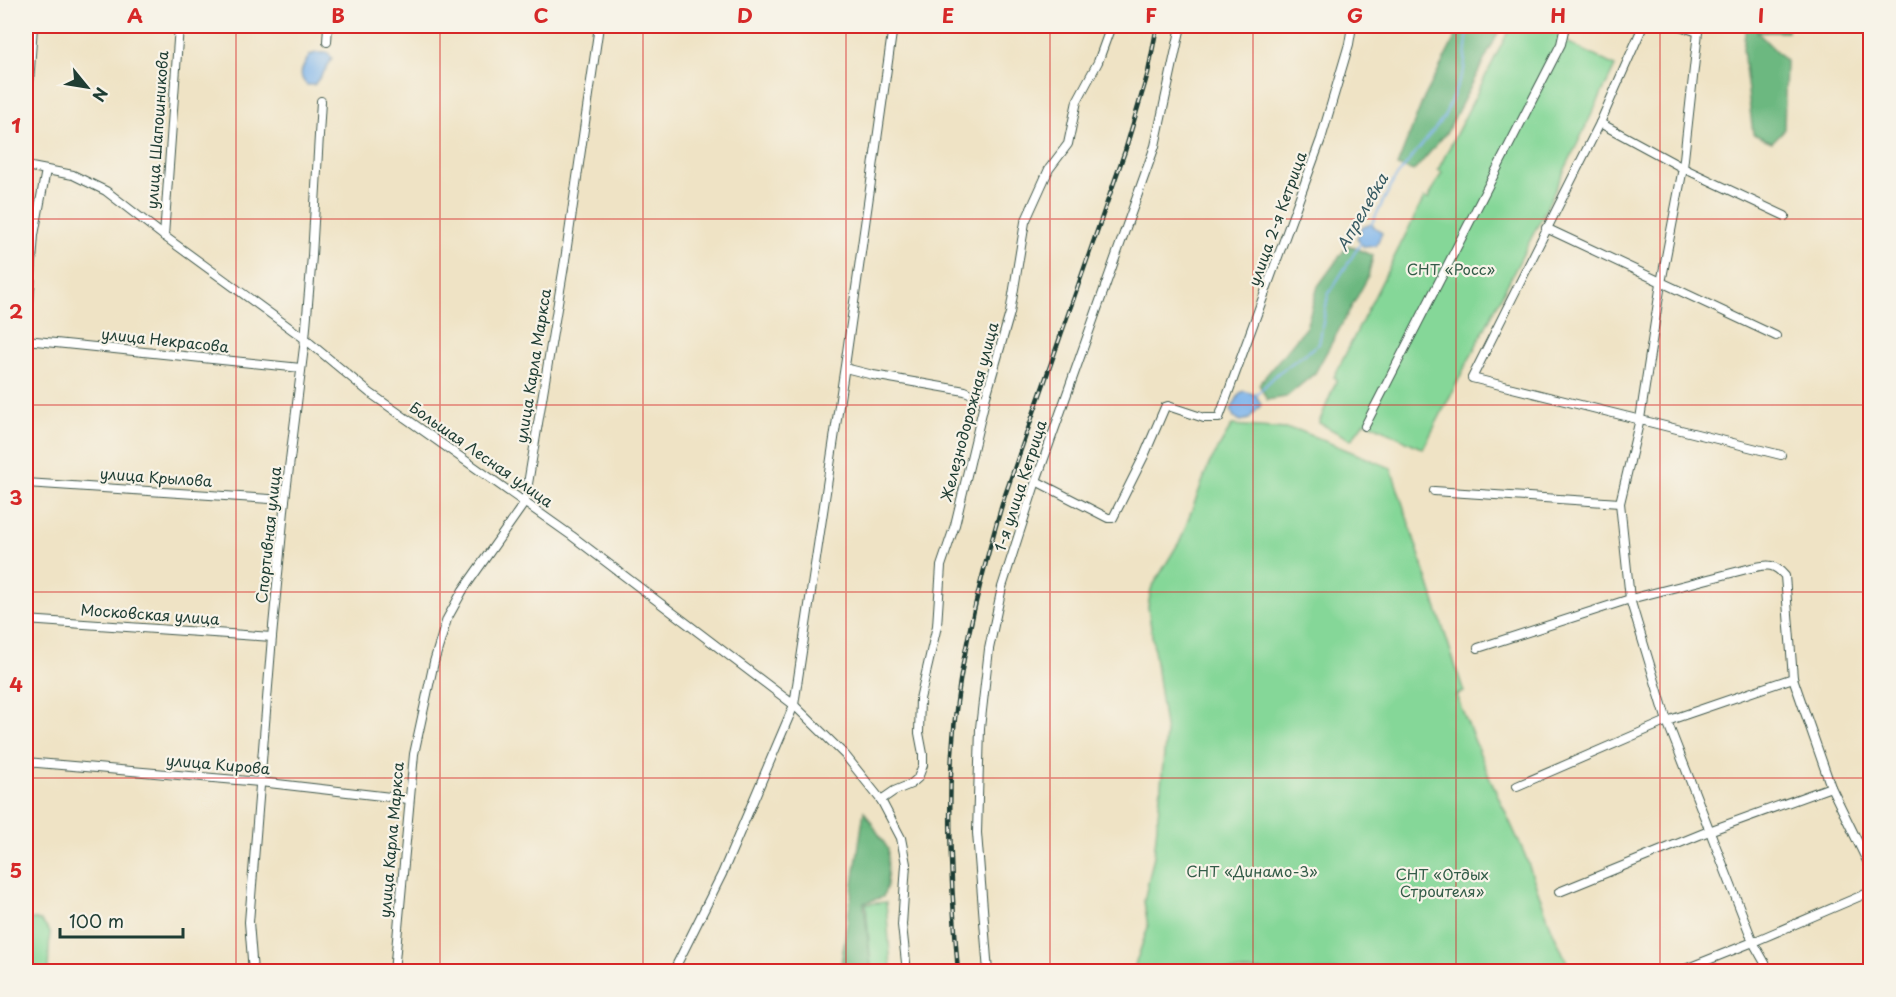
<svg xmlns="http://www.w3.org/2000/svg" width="1896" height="997" font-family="'Playpen Sans',sans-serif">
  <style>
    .green { fill: #85d798; stroke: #528a66; stroke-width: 1.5 }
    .forest { fill: #6cb880; stroke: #467a5a; stroke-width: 1.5 }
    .water { fill: #7cb3eb; stroke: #4e7890; stroke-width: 1.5 }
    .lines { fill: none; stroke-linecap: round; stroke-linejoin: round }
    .stream { stroke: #7cb3eb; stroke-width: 2 }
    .street-casing { stroke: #3e564a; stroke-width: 10 }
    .street { stroke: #fff; stroke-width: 8 }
    .rail-casing { stroke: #1f3d34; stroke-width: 4.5 }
    .rail { stroke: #f7f3e8; stroke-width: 2; stroke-dasharray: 7; stroke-linecap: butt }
    .grid { fill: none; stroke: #d62828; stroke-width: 1.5; stroke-opacity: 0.55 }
    .labels { text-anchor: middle; stroke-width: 4.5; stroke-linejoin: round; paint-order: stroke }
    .street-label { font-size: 15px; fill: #1f3d34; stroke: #f7f3e8 }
    .park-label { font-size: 15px; fill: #335c48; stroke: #f7f3e8 }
    .water-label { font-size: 16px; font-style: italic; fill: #365a62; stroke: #f7f3e8 }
    .neatline { fill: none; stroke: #d62828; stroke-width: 2 }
    .grid-label { font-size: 20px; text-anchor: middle; font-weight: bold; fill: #d62828 }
  </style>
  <rect width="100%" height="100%" fill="#f7f3e8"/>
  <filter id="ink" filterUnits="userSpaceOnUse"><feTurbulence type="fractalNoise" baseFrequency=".0167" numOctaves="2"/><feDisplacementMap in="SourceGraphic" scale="12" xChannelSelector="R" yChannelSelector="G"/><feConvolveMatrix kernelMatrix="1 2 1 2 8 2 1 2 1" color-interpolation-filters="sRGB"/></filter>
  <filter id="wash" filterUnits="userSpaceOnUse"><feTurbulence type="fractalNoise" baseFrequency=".008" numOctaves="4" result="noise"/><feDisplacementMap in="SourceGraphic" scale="24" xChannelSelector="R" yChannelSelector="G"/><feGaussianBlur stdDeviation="1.35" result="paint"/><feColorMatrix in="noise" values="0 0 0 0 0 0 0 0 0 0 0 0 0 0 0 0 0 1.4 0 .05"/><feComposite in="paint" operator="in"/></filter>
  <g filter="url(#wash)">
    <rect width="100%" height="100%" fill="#efe3c5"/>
    <g class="green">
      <polygon points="1511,26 1569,26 1565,41 1615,66 1540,221 1423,449 1365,421 1351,440 1319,423 1337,379 1334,377 1424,198 1428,199 1442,172 1438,170"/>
      <polygon points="1232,425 1298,430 1391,468 1464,692 1456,695 1489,776 1525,855 1551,927 1571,971 1133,971 1148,927 1144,901 1154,856 1166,734 1148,607 1151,589 1181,539 1209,464"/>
      <polygon points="886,902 891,968 871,969 866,904"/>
      <polygon points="34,919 41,921 50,932 48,971 26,971 26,920"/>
    </g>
    <g class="forest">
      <polygon points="1458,26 1502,26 1447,132 1414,171 1397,166 1423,100 1454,40"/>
      <polygon points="1746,26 1787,26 1787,32 1757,32 1786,61 1784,130 1772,142 1753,134 1743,49"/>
      <polygon points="1348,245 1373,256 1368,277 1315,373 1286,397 1267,400 1259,384 1306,327 1318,286"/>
      <polygon points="864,811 888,849 887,885 883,897 864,903 871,967 878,971 840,971"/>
    </g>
    <g class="water">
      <path d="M316,53H328L332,58L326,69L314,85H307C296,75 303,66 310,55Z"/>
      <polygon points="1371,224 1382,233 1376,246 1364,247 1357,238 1363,227"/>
      <polygon points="1244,391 1256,395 1261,405 1249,419 1241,421 1234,417 1231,410 1240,393"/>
    </g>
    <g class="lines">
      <g class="stream">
        <polyline points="1371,225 1394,180 1444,117 1464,70 1468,26"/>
        <polyline points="1256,395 1278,373 1319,344 1328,295 1362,241"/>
      </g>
    </g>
  </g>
  <g filter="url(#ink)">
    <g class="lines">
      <g class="street-casing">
        <g id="street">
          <polyline points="1643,26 1600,123 1472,378 1781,455"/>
          <polyline points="1680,26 1698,32 1683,168 1661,283 1640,419 1620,503 1630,599 1667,721 1753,942 1770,972"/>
          <polyline points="327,42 328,26"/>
          <polyline points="1600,123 1683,168 1785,216"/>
          <polyline points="26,127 33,26"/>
          <polyline points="26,166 73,175 106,191 164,236 305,339 370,393 572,536 794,705 845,755 881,800 901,838 906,864 902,925 907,972"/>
          <polyline points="1546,228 1776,336"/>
          <polyline points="164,236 179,26"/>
          <polyline points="26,340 301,368"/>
          <polyline points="26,343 34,235 46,170"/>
          <polyline points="845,368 873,375 965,391 985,400"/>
          <polyline points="1365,426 1561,44 1565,26"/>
          <polyline points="1036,481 1108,518 1113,518 1144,456 1165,407 1168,406 1204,418 1219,418 1321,139 1349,44 1352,26"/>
          <polyline points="26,483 285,500"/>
          <polyline points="1434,491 1620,503"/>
          <polyline points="26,620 272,637"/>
          <path d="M1478,648L1630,599L1751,568C1767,565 1773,562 1785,576L1793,678L1831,787L1870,867"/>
          <polyline points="26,762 260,782 408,799"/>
          <polyline points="1517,786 1667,721 1793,678"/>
          <polyline points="881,800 894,791 911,784 918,778 923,765 923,754 919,733 920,699 937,626 941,566 955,525 985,400 1010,313 1025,222 1049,169 1068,144 1077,101 1098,62 1111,26"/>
          <polyline points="1559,892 1709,831 1831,787"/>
          <polyline points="253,972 249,922 272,637 285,500 305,339 312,256 321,101"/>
          <polyline points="394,972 414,754 434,662 447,619 463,590 525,502 565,260 599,26"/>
          <polyline points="673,972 722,874 794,705 846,359 893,26"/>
          <polyline points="988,972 977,833 980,728 989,649 1002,587 1036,481 1155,146 1181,26"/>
          <polyline points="1678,972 1753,942 1870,892"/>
        </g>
      </g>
      <use href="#street" class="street"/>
      <g class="rail-casing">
        <path id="rail" d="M958,972C951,883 945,791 957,702C966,633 984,565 1004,498L1125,151L1148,73L1157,26"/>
      </g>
      <use href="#rail" class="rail"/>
    </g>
  </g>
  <path class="grid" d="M236,26V972M440,26V972M643,26V972M846,26V972M1050,26V972M1253,26V972M1456,26V972M1660,26V972M26,219H1870M26,405H1870M26,592H1870M26,778H1870"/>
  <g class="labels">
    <g class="street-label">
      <text transform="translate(158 130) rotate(-86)" y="5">улица Шапошникова</text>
      <text transform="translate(1278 219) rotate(-70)" y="5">улица 2-я Кетрица</text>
      <text transform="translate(165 341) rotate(6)" y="5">улица Некрасова</text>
      <text transform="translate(534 366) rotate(-81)" y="5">улица Карла Маркса</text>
      <text transform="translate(970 412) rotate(-75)" y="5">Железнодорожная улица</text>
      <text transform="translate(481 455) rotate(35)" y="5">Большая Лесная улица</text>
      <text transform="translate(156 478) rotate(4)" y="5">улица Крылова</text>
      <text transform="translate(1021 486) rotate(-72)" y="5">1-я улица Кетрица</text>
      <text transform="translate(269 535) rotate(-84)" y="5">Спортивная улица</text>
      <text transform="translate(150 615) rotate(4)" y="5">Московская улица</text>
      <text transform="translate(218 765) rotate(5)" y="5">улица Кирова</text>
      <text transform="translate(392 840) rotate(-85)" y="5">улица Карла Маркса</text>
    </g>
    <g class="park-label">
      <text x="1451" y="275">СНТ «Росс»</text>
      <text x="1252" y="877">СНТ «Динамо-3»</text>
      <text x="1442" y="880">СНТ «Отдых<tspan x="1442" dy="17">Строителя»</tspan></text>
    </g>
    <g class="water-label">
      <text transform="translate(1362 212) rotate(-60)" y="6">Апрелевка</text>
    </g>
  </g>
  <rect width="1896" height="997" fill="none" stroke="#f7f3e8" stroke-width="66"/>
  <g transform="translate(87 87) rotate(120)" stroke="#f7f3e8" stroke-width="4.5" paint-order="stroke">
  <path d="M0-4.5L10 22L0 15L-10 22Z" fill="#1f3d34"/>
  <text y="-9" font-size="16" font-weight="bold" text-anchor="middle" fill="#1f3d34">N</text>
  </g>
  <path d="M60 928v9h123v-9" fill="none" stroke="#1f3d34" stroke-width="3"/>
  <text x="69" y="928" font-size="18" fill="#1f3d34" stroke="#f7f3e8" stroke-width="4.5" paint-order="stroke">100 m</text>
  <rect x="33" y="33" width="1830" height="931" class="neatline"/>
  <g class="grid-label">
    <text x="135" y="23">A</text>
    <text x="338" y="23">B</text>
    <text x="541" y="23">C</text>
    <text x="745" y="23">D</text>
    <text x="948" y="23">E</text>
    <text x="1151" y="23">F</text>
    <text x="1355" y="23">G</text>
    <text x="1558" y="23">H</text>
    <text x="1761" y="23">I</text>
    <text x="16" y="133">1</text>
    <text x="16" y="319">2</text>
    <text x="16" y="505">3</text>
    <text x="16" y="692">4</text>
    <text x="16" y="878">5</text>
  </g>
</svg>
